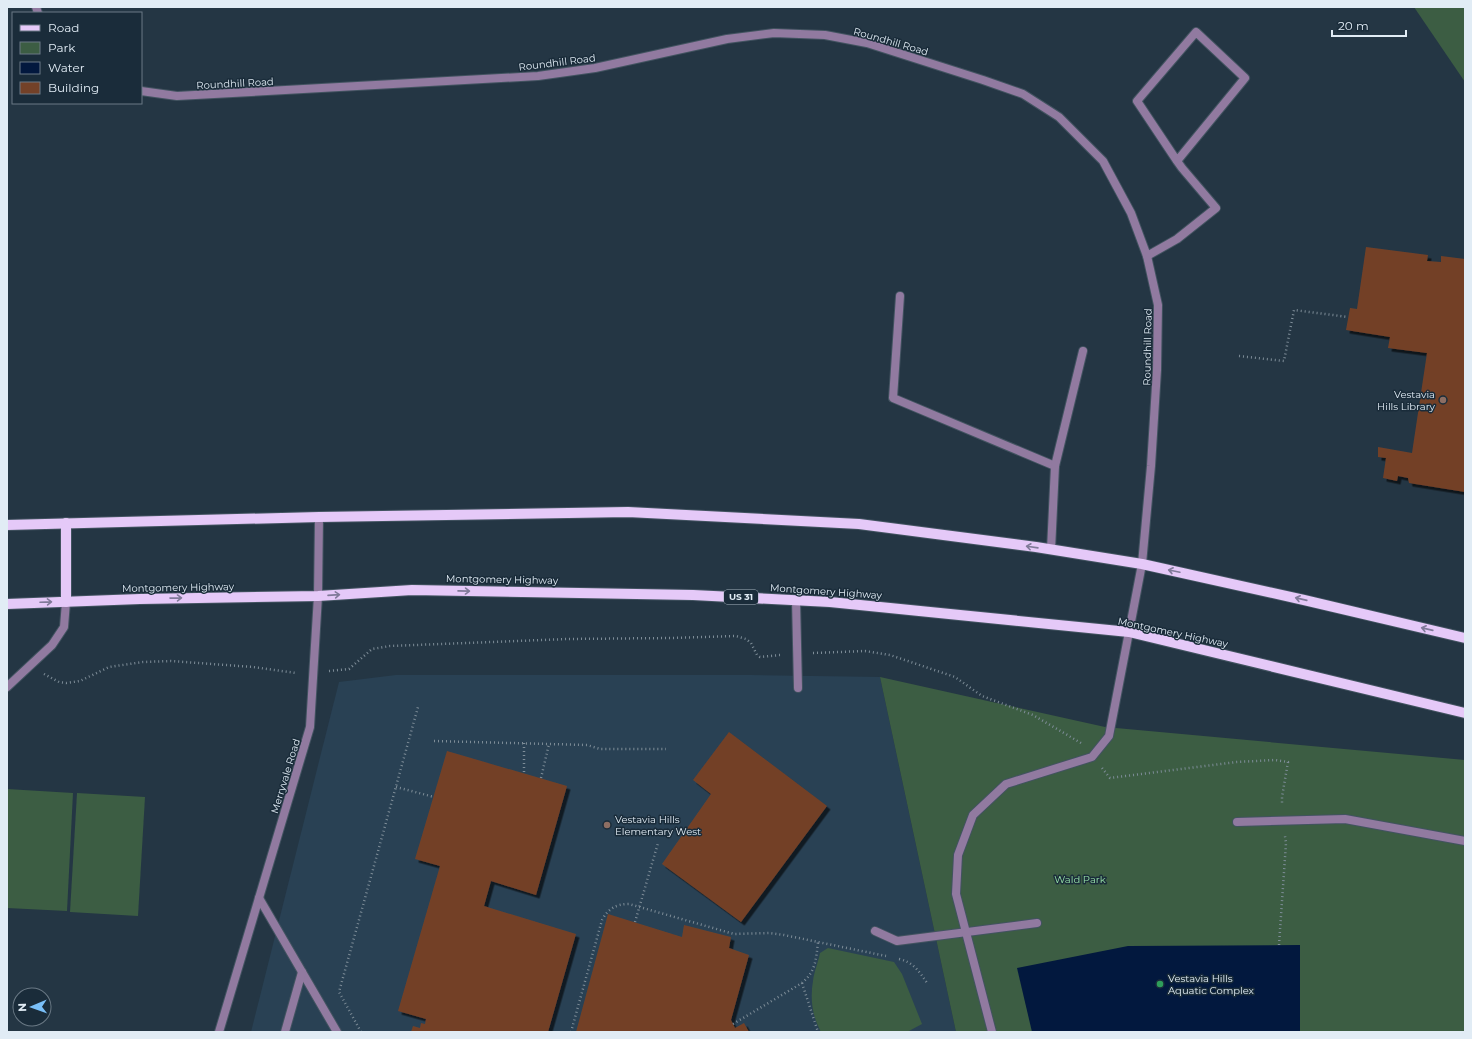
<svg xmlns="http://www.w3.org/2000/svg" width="1472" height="1039" font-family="Montserrat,sans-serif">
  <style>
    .built { fill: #294154 }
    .green { fill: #3c5d43 }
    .water { fill: #02183e }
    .building { fill: #734128; filter: url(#shadow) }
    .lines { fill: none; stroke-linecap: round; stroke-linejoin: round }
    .service-casing { stroke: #425360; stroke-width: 10 }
    .minor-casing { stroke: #425360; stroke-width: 10 }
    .primary-casing { stroke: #425360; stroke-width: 12 }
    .path { stroke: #7e8d98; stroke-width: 2.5; stroke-dasharray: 1 3; stroke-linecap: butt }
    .service { stroke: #917aa0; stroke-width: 8 }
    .minor { stroke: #917aa0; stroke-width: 8 }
    .primary { stroke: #e5c9f8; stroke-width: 10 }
    .oneway { stroke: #807a99 }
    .education-dot { fill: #8d6e63; stroke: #1a2c3a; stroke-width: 1.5 }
    .leisure-dot { fill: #2e9e5b; stroke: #1a2c3a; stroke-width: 1.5 }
    .labels { text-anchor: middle; stroke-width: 3; stroke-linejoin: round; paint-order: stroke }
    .shield { fill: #1a2c3a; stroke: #a5b2bd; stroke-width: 1 }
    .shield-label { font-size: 9px; font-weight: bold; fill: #e1ecf5 }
    .street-label { font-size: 10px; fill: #e1ecf5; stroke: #1a2c3a }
    .poi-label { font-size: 10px; fill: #e1ecf5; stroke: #1a2c3a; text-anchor: start }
    .park-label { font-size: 10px; fill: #97e1a7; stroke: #1a2c3a }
  </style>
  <defs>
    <filter id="shadow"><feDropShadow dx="3.5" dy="3.5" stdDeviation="0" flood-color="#0009"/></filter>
  </defs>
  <rect width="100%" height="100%" fill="#243644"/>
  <polygon class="built" points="396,675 750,675 880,677 956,1032 251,1032 339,682"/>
  <g class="green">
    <polygon points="1414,7 1465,7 1465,82"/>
    <polygon points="880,677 1105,727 1465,760 1465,1032 956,1032"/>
    <polygon points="7,789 73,793 67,911 7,908"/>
    <polygon points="77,793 145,797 138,916 70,912"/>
    <path d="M828,948L894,962L902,974L922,1024L907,1032H821C812,1016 810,998 813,981C814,972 818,963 820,953Z"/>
  </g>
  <polygon class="water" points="1300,945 1300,1032 1032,1032 1017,968 1128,946"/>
  <g class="building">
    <polygon points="1366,247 1428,255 1427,261 1441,262 1441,256 1465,259 1465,492 1409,483 1408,478 1398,476 1397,481 1383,478 1386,458 1378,457 1378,447 1412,453 1427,353 1388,348 1390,337 1346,330 1350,308 1357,309"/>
    <polygon points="729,732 827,806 741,922 662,864 711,794 693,780"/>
    <polygon points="447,751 567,786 536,895 491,881 484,906 576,934 548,1032 411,1032 413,1026 420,1028 421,1023 425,1024 426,1019 398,1011 440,866 415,859"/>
    <polygon points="608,914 682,937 684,925 731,937 729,948 749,955 731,1020 735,1028 744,1023 749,1032 576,1032"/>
  </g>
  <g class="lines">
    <g class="service-casing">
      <g id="service">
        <polyline points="1147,256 1177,239 1216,208 1182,168 1177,161 1137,101 1196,32 1245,78 1177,161"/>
        <polyline points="900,296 893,398 1055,466"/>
        <polyline points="1051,550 1055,466 1083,351"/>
        <polyline points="796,600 798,688"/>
        <polyline points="7,687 52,645 64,627 66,602"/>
        <polyline points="1237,822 1345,819 1465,841"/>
        <polyline points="259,898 337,1032"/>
        <polyline points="875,931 897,941 1037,923"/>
        <polyline points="285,1032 302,972"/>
        <polyline points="992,1032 956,894 958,855 973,815 1006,784 1092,757 1109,736 1129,632"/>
      </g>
    </g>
    <g class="minor-casing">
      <g id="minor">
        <polyline points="36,7 38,13"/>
        <polyline points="141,91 177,96 538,76 595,68 727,39 774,33 825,35 867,43 983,80 1023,94 1059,117 1103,161 1131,213 1147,256 1158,305 1157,370 1151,466 1142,564 1129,632"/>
        <polyline points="219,1032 310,727 318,596 319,517"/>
      </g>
    </g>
    <g class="primary-casing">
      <g id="primary">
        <polyline points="7,525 319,517 628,512 859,524 1036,547 1142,564 1304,600 1465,638"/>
        <polyline points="66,602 66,523"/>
        <polyline points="7,604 140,599 318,596 412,590 693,595 830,602 1129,632 1465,713"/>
      </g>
    </g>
    <g class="path">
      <polyline points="1239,356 1284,361 1294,310 1348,317"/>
      <polyline points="813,653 865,651 890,655 955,677 982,696 1033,715 1081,743"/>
      <polyline points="329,671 349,669 372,649 390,646 568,639 672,638 736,636 746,639 751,643 757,655 760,657 780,655"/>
      <polyline points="44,674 59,682 66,683 80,681 109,667 143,662 171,661 253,667 296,673"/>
      <polyline points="434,741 587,745 600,749 666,749"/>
      <polyline points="524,743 524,774"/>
      <polyline points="1102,768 1110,778 1237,762 1275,760 1288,762 1282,797 1282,805"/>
      <polyline points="541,778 549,744"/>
      <polyline points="396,787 434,797"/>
      <polyline points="635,922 658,843"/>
      <polyline points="1279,945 1286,843 1285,836"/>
      <path d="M899,959C913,962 919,971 927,983"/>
      <polyline points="802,983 818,1032"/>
      <path d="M733,1024L802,983C816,971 816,959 818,942"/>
      <polyline points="361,1032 339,992 418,707"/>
      <path d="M571,1032L602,920C608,909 616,904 629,904L734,934L769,933L784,935L886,956"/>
    </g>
    <use href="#service" class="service"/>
    <use href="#minor" class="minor"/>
    <use href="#primary" class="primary"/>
  </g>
  <defs><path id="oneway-shaft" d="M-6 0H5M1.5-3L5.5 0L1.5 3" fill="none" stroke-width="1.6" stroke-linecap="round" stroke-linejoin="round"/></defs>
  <g class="oneway">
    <use href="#oneway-shaft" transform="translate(1032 547) rotate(-172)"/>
    <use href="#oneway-shaft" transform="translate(1174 571) rotate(-168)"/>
    <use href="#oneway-shaft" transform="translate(464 591) rotate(1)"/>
    <use href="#oneway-shaft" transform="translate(334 595) rotate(-4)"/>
    <use href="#oneway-shaft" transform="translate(176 598) rotate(-1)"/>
    <use href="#oneway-shaft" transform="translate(1301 599) rotate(-167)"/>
    <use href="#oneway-shaft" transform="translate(46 602) rotate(-2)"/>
    <use href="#oneway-shaft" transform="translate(1427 629) rotate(-167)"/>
  </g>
  <g class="education-dot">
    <circle cx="1443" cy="400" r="4"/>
    <circle cx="607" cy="825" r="4"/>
  </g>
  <circle class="leisure-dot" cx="1160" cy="984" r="4"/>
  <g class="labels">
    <rect class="shield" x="724" y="590" width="34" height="14" rx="3"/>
    <g class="shield-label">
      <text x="741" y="600">US 31</text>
    </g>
    <g class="street-label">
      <text transform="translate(891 41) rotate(16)" y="4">Roundhill Road</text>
      <text transform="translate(557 62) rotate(-7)" y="4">Roundhill Road</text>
      <text transform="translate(235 83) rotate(-3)" y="4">Roundhill Road</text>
      <text transform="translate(1147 347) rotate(-89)" y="4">Roundhill Road</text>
      <text transform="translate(502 579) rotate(1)" y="4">Montgomery Highway</text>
      <text transform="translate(178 587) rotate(-1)" y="4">Montgomery Highway</text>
      <text transform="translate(826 591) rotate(4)" y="4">Montgomery Highway</text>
      <text transform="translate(1173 632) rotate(12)" y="4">Montgomery Highway</text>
      <text transform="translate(285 776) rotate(-73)" y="4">Merryvale Road</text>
    </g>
    <g class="poi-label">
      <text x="1435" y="398" text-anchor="end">Vestavia<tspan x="1435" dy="12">Hills Library</tspan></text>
      <text x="615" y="823">Vestavia Hills<tspan x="615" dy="12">Elementary West</tspan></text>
      <text x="1168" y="982">Vestavia Hills<tspan x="1168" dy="12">Aquatic Complex</tspan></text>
    </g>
    <g class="park-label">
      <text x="1080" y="883">Wald Park</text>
    </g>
  </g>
  <rect width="1472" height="1039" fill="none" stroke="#e1ecf5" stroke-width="16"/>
  <rect x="12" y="12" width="130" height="92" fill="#1a2c3a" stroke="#6a7985"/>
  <rect x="20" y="25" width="20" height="6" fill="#e5c9f8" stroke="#6a7985"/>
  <text x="48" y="32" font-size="12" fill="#e1ecf5">Road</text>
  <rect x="20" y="42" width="20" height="12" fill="#3c5d43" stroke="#6a7985"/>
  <text x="48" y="52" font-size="12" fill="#e1ecf5">Park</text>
  <rect x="20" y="62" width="20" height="12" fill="#02183e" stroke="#6a7985"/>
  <text x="48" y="72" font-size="12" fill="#e1ecf5">Water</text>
  <rect x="20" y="82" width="20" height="12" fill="#734128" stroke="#6a7985"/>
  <text x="48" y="92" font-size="12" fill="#e1ecf5">Building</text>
  <g transform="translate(32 1007) rotate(268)"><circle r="19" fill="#1a2c3a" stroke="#6a7985"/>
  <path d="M0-3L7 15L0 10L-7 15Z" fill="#79bff8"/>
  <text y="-6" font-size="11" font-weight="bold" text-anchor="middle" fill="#e1ecf5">N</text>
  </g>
  <path d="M1332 30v6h74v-6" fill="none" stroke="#e1ecf5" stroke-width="2"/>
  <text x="1338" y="30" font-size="12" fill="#e1ecf5" stroke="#1a2c3a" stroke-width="3" paint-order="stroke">20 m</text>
</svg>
